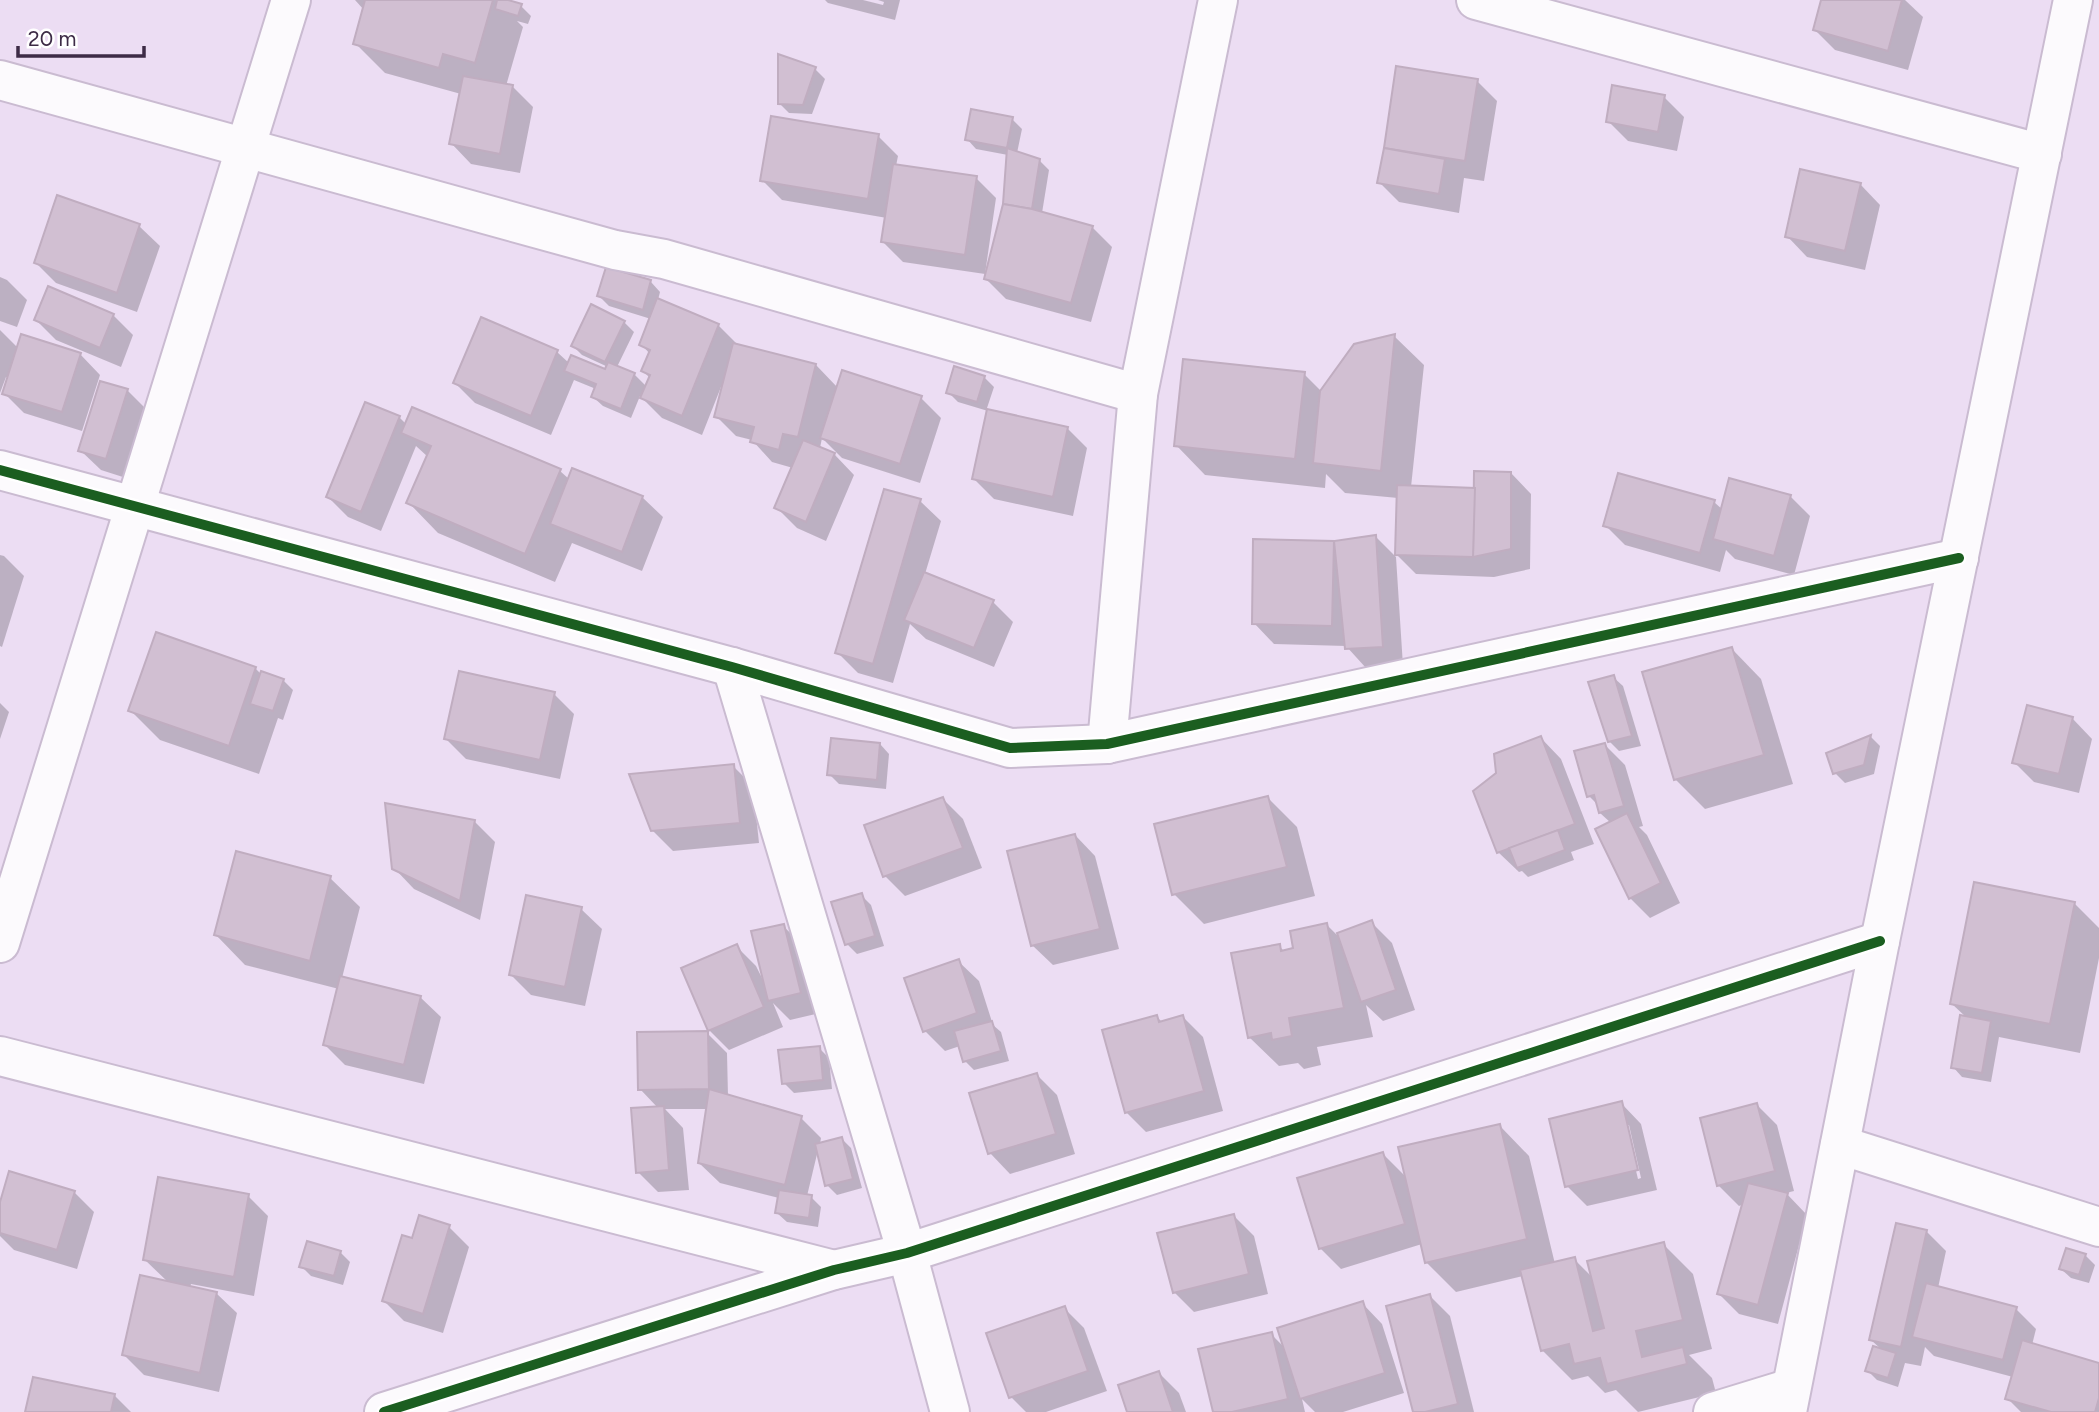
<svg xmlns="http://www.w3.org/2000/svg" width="2099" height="1412" font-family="Figtree,sans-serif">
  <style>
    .shadow { fill: #0003; fill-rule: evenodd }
    .building { fill: #d1bfd2; stroke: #c0adc0; stroke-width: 2 }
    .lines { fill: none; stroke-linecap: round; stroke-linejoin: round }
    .minor-casing { stroke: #cabbd1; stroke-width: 42 }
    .minor { stroke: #fcfafd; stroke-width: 38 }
    .cycleway-casing { stroke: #fff; stroke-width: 15 }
    .cycleway { stroke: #1b5e20; stroke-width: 10 }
  </style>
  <rect width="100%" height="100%" fill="#ecddf3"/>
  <g class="shadow">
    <polygon points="355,0 496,0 498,2 499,0 503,0 521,6 531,16 528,24 517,21 523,27 506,86 513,87 533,107 520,173 471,164 451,143 461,94 385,73 355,43 364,10"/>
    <polygon points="825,0 863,0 883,5 884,2 878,0 900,0 895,20 828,3"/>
    <polygon points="1823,0 1905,0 1923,17 1908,70 1835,50 1815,30"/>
    <polygon points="780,57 815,69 825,79 812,114 789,113 780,104"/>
    <polygon points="1397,68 1477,81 1497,101 1484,181 1464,178 1459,213 1399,202 1379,182"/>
    <polygon points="1664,97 1684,117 1677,151 1628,141 1608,121"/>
    <polygon points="1012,119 1022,129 1017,153 1040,161 1049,170 1042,213 1092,227 1112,247 1091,322 1006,299 986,279 1004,205 1008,155 976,149 967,139"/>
    <polygon points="878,136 898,156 896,166 976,178 996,198 985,274 903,262 883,242 887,218 782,200 762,180"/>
    <polygon points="1860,184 1880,205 1865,270 1807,257 1787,236"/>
    <polygon points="58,197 139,226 160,246 137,312 56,283 36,263"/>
    <polygon points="608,269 651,282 660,292 658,300 718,325 739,346 816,365 838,388 921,398 941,418 920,483 842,458 822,438 820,448 839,457 835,455 854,475 826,541 797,528 777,508 793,468 772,462 752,440 736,436 716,416 724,388 721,387 702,435 662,418 640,396 631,418 603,406 593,397 596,389 574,380 551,435 475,403 455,383 481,320 557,352 569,363 606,371 608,367 582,355 573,346 591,307 624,322 634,332 617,367 634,374 647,387 650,378 643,371 650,354 641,344 651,319 609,306 599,296"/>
    <polygon points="0,277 7,280 27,300 17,327 0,321"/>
    <polygon points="113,315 133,335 121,367 56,340 36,320"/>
    <polygon points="0,330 18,348 80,354 100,375 82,431 24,413 4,393 9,378 6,377 0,393"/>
    <polygon points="1394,336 1424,365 1411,487 1477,490 1511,473 1531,494 1530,569 1494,577 1416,574 1396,554 1398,498 1345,493 1326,474 1325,488 1205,475 1176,445 1304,374 1322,392"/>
    <polygon points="984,377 994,387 986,411 1067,428 1087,448 1073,516 994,499 974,479 988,411 958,402 948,392"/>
    <polygon points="127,390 147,410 126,478 101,470 80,450"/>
    <polygon points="413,409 560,471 569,479 642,497 663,517 642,571 572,543 555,582 438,533 409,503 428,457 416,446 381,531 348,517 328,497 399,417 407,425"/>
    <polygon points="1790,496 1810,516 1794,575 1735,559 1726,550 1720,572 1625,545 1605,525 1714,502 1723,510"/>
    <polygon points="920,501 941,521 925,574 993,602 1013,622 994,667 926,639 910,624 893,683 858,673 837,652"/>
    <polygon points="1376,537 1396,557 1403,666 1366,668 1346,646 1274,644 1254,623 1255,541 1334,543"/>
    <polygon points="0,555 4,556 24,576 2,647 0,646"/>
    <polygon points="1732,649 1761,679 1793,784 1705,809 1675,779"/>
    <polygon points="255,668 261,674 283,680 293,690 283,720 278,718 259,774 160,740 130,710"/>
    <polygon points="1613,677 1623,686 1641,746 1619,751 1609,741"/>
    <polygon points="554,694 574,714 560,779 466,759 446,739"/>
    <polygon points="0,703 9,712 0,739"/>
    <polygon points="2072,718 2092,739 2079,793 2034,782 2014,762"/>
    <polygon points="1871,737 1880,746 1874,774 1845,783 1835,773 1828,754"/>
    <polygon points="1541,738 1561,759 1594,844 1571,852 1574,860 1528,877 1522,871 1519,872 1498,852"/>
    <polygon points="880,744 889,754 886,789 839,784 829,774"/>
    <polygon points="1605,745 1625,765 1643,826 1639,827 1647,835 1680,903 1650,918 1630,898 1611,823 1600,813 1599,806 1589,796"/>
    <polygon points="733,766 753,786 759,843 673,851 652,830"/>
    <polygon points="1268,798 1297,827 1315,896 1204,924 1174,894"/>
    <polygon points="943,799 963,819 982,868 905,896 885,876"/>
    <polygon points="475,822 495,842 480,920 414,889 394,868"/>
    <polygon points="1075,835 1095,856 1119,949 1053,965 1032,945"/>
    <polygon points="330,878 360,907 342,978 420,997 441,1017 424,1084 345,1065 325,1045 339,989 245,965 216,935"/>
    <polygon points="861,895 871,905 884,946 857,954 847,944 834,903"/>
    <polygon points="2074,903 2099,928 2099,958 2080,1053 1999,1037 1991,1082 1962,1077 1953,1067 1967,1018 1952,1004"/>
    <polygon points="581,909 602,929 585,1006 531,995 511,975"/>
    <polygon points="1372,923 1392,943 1415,1010 1383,1021 1366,1005 1373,1037 1317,1047 1321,1065 1304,1069 1298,1063 1279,1066 1249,1037 1279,946 1285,952 1295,949 1327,925 1342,940"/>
    <polygon points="783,926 804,946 820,1013 790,1020 773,1003 783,1027 729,1050 709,1030 736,946 756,966 763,980 765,980"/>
    <polygon points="958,961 979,981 993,1025 1001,1032 1009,1061 974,1070 965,1061 960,1046 945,1051 925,1031"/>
    <polygon points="1157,1017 1163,1023 1183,1017 1203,1037 1223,1111 1146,1132 1126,1112"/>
    <polygon points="707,1033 727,1053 728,1096 801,1118 821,1138 820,1144 842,1139 851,1148 862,1188 837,1195 827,1185 818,1150 807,1196 811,1197 821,1207 818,1227 787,1222 777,1213 779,1198 720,1183 699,1163 708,1109 665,1109 683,1128 689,1190 658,1192 638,1172 658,1108 640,1089"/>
    <polygon points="819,1048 829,1058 832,1089 794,1093 784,1083"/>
    <polygon points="1037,1075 1057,1095 1075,1154 1010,1174 990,1153"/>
    <path d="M1621,1103L1641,1124L1657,1190L1587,1206L1567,1186ZM1625,1125H1629L1641,1178L1638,1179Z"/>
    <polygon points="1757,1105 1777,1125 1794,1191 1786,1193 1807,1215 1778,1324 1739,1314 1719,1294 1744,1204 1739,1206 1719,1186"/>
    <polygon points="1500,1126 1529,1156 1555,1264 1574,1259 1593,1278 1663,1244 1693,1274 1712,1349 1689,1355 1712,1378 1716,1393 1638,1412 1616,1390 1605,1393 1588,1376 1572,1380 1542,1350 1523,1276 1456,1292 1426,1262 1422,1244 1341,1269 1321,1249 1383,1154 1407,1178"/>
    <polygon points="74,1192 94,1212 77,1269 14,1250 0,1236 0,1208"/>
    <polygon points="248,1196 268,1216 254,1296 191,1284 190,1288 216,1293 237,1313 219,1392 144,1375 124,1355 169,1283 145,1260"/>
    <polygon points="1234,1216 1254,1236 1268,1294 1194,1312 1174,1292"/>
    <polygon points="449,1227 469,1247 443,1333 404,1321 384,1301 413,1240"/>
    <polygon points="1926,1231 1946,1251 1938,1288 2016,1309 2036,1329 2032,1345 2099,1364 2099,1412 2021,1412 2007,1398 2013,1377 1934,1356 1925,1347 1921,1366 1905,1363 1898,1387 1877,1380 1867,1370 1882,1350 1871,1340"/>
    <polygon points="340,1252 350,1262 343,1285 311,1276 301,1266"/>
    <polygon points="2085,1255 2095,1265 2089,1283 2071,1278 2061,1269"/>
    <polygon points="1430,1296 1450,1316 1474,1412 1415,1412"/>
    <polygon points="1362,1303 1382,1324 1404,1393 1343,1412 1315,1412 1302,1399 1305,1412 1215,1412 1271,1334 1285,1348"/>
    <polygon points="1064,1308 1084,1328 1107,1391 1046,1412 1026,1412 1011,1397"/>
    <polygon points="1159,1373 1179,1393 1186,1412 1128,1412"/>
    <polygon points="114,1395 131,1412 27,1412"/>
  </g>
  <g class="building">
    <polygon points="365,0 493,0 475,63 443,54 439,68 353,44"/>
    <polygon points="497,0 508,0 522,4 518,16 495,9"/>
    <polygon points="1821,0 1902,0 1888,51 1813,30"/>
    <polygon points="778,54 816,67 803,105 778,104"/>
    <polygon points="1396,66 1478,79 1465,161 1384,148"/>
    <polygon points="463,76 513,85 500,154 449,144"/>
    <polygon points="1612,85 1665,95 1658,132 1606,122"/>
    <polygon points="971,109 1013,117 1007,148 965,140"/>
    <polygon points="771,116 879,134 868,199 760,181"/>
    <polygon points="1007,148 1040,159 1032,209 1003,204"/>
    <polygon points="1384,148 1445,159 1439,194 1377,183"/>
    <polygon points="893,164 977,176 965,255 881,242"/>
    <polygon points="1800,169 1861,183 1845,251 1785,237"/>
    <polygon points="57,195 140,224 117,293 34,263"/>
    <polygon points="1003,204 1032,209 1093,226 1071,303 984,279"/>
    <polygon points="606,267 651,280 643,310 597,296"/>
    <polygon points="48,286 114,314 100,348 34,320"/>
    <polygon points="657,298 719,324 682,416 640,398 650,375 641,371 650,350 639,345"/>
    <polygon points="591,304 625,321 605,362 571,346"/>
    <polygon points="481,317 558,350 531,416 453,383"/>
    <polygon points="21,334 81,353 62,412 2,394"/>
    <polygon points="1395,334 1381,471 1313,463 1320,391 1354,344"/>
    <polygon points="733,343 816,364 798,437 783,434 779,450 750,442 754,427 714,417"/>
    <polygon points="571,355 605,369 608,362 635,373 621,409 591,397 596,384 564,371"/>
    <polygon points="1183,359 1305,372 1295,459 1174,446"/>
    <polygon points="954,366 985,376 977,402 946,393"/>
    <polygon points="842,370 922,396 900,464 820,438"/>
    <polygon points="100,381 128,389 106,459 78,451"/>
    <polygon points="365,402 400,416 361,512 326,497"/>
    <polygon points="412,407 561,469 525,554 406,503 431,446 401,433"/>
    <polygon points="987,409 1068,427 1053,497 972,479"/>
    <polygon points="803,440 835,453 806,522 774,508"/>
    <polygon points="572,468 643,496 622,552 550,524"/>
    <polygon points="1474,471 1511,472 1511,549 1473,557"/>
    <polygon points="1618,473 1715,500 1700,553 1603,526"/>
    <polygon points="1729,478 1791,495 1774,556 1713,539"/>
    <polygon points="1397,485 1475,488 1473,557 1395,555"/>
    <polygon points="884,489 921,499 873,664 835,653"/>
    <polygon points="1376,535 1383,647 1345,649 1334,541"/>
    <polygon points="1253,539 1334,541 1332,626 1252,624"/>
    <polygon points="924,572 994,600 974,648 904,620"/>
    <polygon points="156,632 256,667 229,746 128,711"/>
    <polygon points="1732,647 1764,755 1674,780 1642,672"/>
    <polygon points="261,671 284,679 273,711 250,704"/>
    <polygon points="459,671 555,692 540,760 444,739"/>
    <polygon points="1614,675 1632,736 1608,742 1588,682"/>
    <polygon points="2027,705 2073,717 2059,774 2012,763"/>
    <polygon points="1871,735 1864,765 1833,774 1826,753"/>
    <polygon points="1541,736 1575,824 1497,853 1473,791 1496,773 1494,754"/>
    <polygon points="831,738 880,743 877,780 827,775"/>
    <polygon points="1605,743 1624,806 1599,813 1594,795 1587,797 1574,751"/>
    <polygon points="734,764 740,823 651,831 629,774"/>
    <polygon points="1268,796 1287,867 1172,895 1154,824"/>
    <polygon points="943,797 963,848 883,877 864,825"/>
    <polygon points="385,803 475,820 460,901 392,869"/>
    <polygon points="1627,813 1661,883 1629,899 1595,829"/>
    <polygon points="1558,830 1565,850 1517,868 1509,848"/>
    <polygon points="1075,834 1100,929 1031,946 1007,851"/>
    <polygon points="236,851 331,876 310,961 214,935"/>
    <polygon points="1974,882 2075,902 2050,1024 1950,1004"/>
    <polygon points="862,893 875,936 845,945 831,902"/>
    <polygon points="526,895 582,907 565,987 509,975"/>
    <polygon points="1372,920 1396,990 1361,1002 1337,933"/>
    <polygon points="1327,923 1344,1008 1289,1018 1292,1036 1272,1040 1271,1033 1248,1038 1231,953 1280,944 1281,951 1293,948 1290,931"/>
    <polygon points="784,924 801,993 768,1001 751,931"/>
    <polygon points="737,944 764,1007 708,1031 681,968"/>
    <polygon points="959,959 977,1013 923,1032 904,978"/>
    <polygon points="340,976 421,996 404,1065 323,1045"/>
    <polygon points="1157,1015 1159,1022 1183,1015 1204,1091 1125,1113 1102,1030"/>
    <polygon points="1960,1015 1991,1021 1982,1073 1951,1068"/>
    <polygon points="992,1021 1001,1051 963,1062 954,1031"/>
    <polygon points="708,1031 709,1089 638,1090 637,1032"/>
    <polygon points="820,1046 823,1080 782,1084 778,1050"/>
    <polygon points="1037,1073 1056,1134 988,1154 969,1093"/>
    <polygon points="709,1089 802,1116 785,1185 698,1163"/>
    <polygon points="1622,1101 1638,1170 1565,1187 1549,1119"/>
    <polygon points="1757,1103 1775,1171 1717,1186 1700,1118"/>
    <polygon points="664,1106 669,1170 636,1173 631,1108"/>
    <polygon points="1500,1124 1527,1239 1425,1263 1398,1147"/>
    <polygon points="842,1137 853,1179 825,1186 815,1144"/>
    <polygon points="1383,1152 1405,1224 1319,1249 1297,1178"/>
    <polygon points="9,1171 75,1191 57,1250 0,1233 0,1202"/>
    <polygon points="158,1177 249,1194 234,1277 143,1260"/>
    <polygon points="1748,1183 1788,1193 1758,1305 1717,1294"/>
    <polygon points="779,1190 812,1195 809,1218 775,1213"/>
    <polygon points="1234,1214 1249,1274 1173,1293 1157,1233"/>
    <polygon points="419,1215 450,1225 423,1314 382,1301 402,1235 412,1238"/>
    <polygon points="1896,1223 1927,1230 1901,1347 1869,1340"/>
    <polygon points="307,1241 341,1251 334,1276 299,1267"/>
    <polygon points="1664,1242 1683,1320 1636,1331 1642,1357 1683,1347 1687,1364 1607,1384 1600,1358 1574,1364 1569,1344 1541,1351 1520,1270 1575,1257 1593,1331 1604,1328 1587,1261"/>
    <polygon points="2066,1248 2086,1254 2079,1275 2059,1269"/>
    <polygon points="140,1275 217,1292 200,1373 122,1355"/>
    <polygon points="1926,1283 2017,1307 2003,1360 1912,1337"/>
    <polygon points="1430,1294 1458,1404 1425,1412 1413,1412 1386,1306"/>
    <polygon points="1363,1301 1385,1373 1300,1399 1277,1328"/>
    <polygon points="1065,1306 1088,1371 1009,1398 986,1333"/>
    <polygon points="1272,1332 1288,1399 1232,1412 1213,1412 1198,1349"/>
    <polygon points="2022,1340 2099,1363 2099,1398 2095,1412 2051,1412 2005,1399"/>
    <polygon points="1873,1346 1896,1353 1888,1378 1865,1371"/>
    <polygon points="1159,1371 1173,1412 1127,1412 1118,1385"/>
    <polygon points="33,1377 115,1394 111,1412 25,1412"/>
  </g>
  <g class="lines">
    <g class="minor-casing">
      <g id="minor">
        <polyline points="1476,0 2042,154"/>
        <polyline points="0,80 615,250 664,259 1138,394"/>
        <polyline points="0,470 732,667 1010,748 1107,744 1959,558"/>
        <polyline points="732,667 907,1253 950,1412"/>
        <polyline points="1107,744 1138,394 1218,0"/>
        <polyline points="0,943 291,0"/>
        <polyline points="0,1056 834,1270"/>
        <polyline points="1840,1145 2099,1227"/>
        <polyline points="384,1412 834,1270 907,1253 1880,941"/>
        <polyline points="1713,1412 1791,1388"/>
        <polyline points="1787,1412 1880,941 2073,0"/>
      </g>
    </g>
    <use href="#minor" class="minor"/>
    <g class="cycleway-casing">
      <g id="cycleway">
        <polyline points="0,470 732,667 1010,748 1107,744 1959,558"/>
        <polyline points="384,1412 834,1270 907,1253 1880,941"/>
      </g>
    </g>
    <use href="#cycleway" class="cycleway"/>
  </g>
  <path d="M18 46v10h126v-10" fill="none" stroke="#3d2b46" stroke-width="3.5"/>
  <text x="28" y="46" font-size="21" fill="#3d2b46" stroke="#ffffff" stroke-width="5" paint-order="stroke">20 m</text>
</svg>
